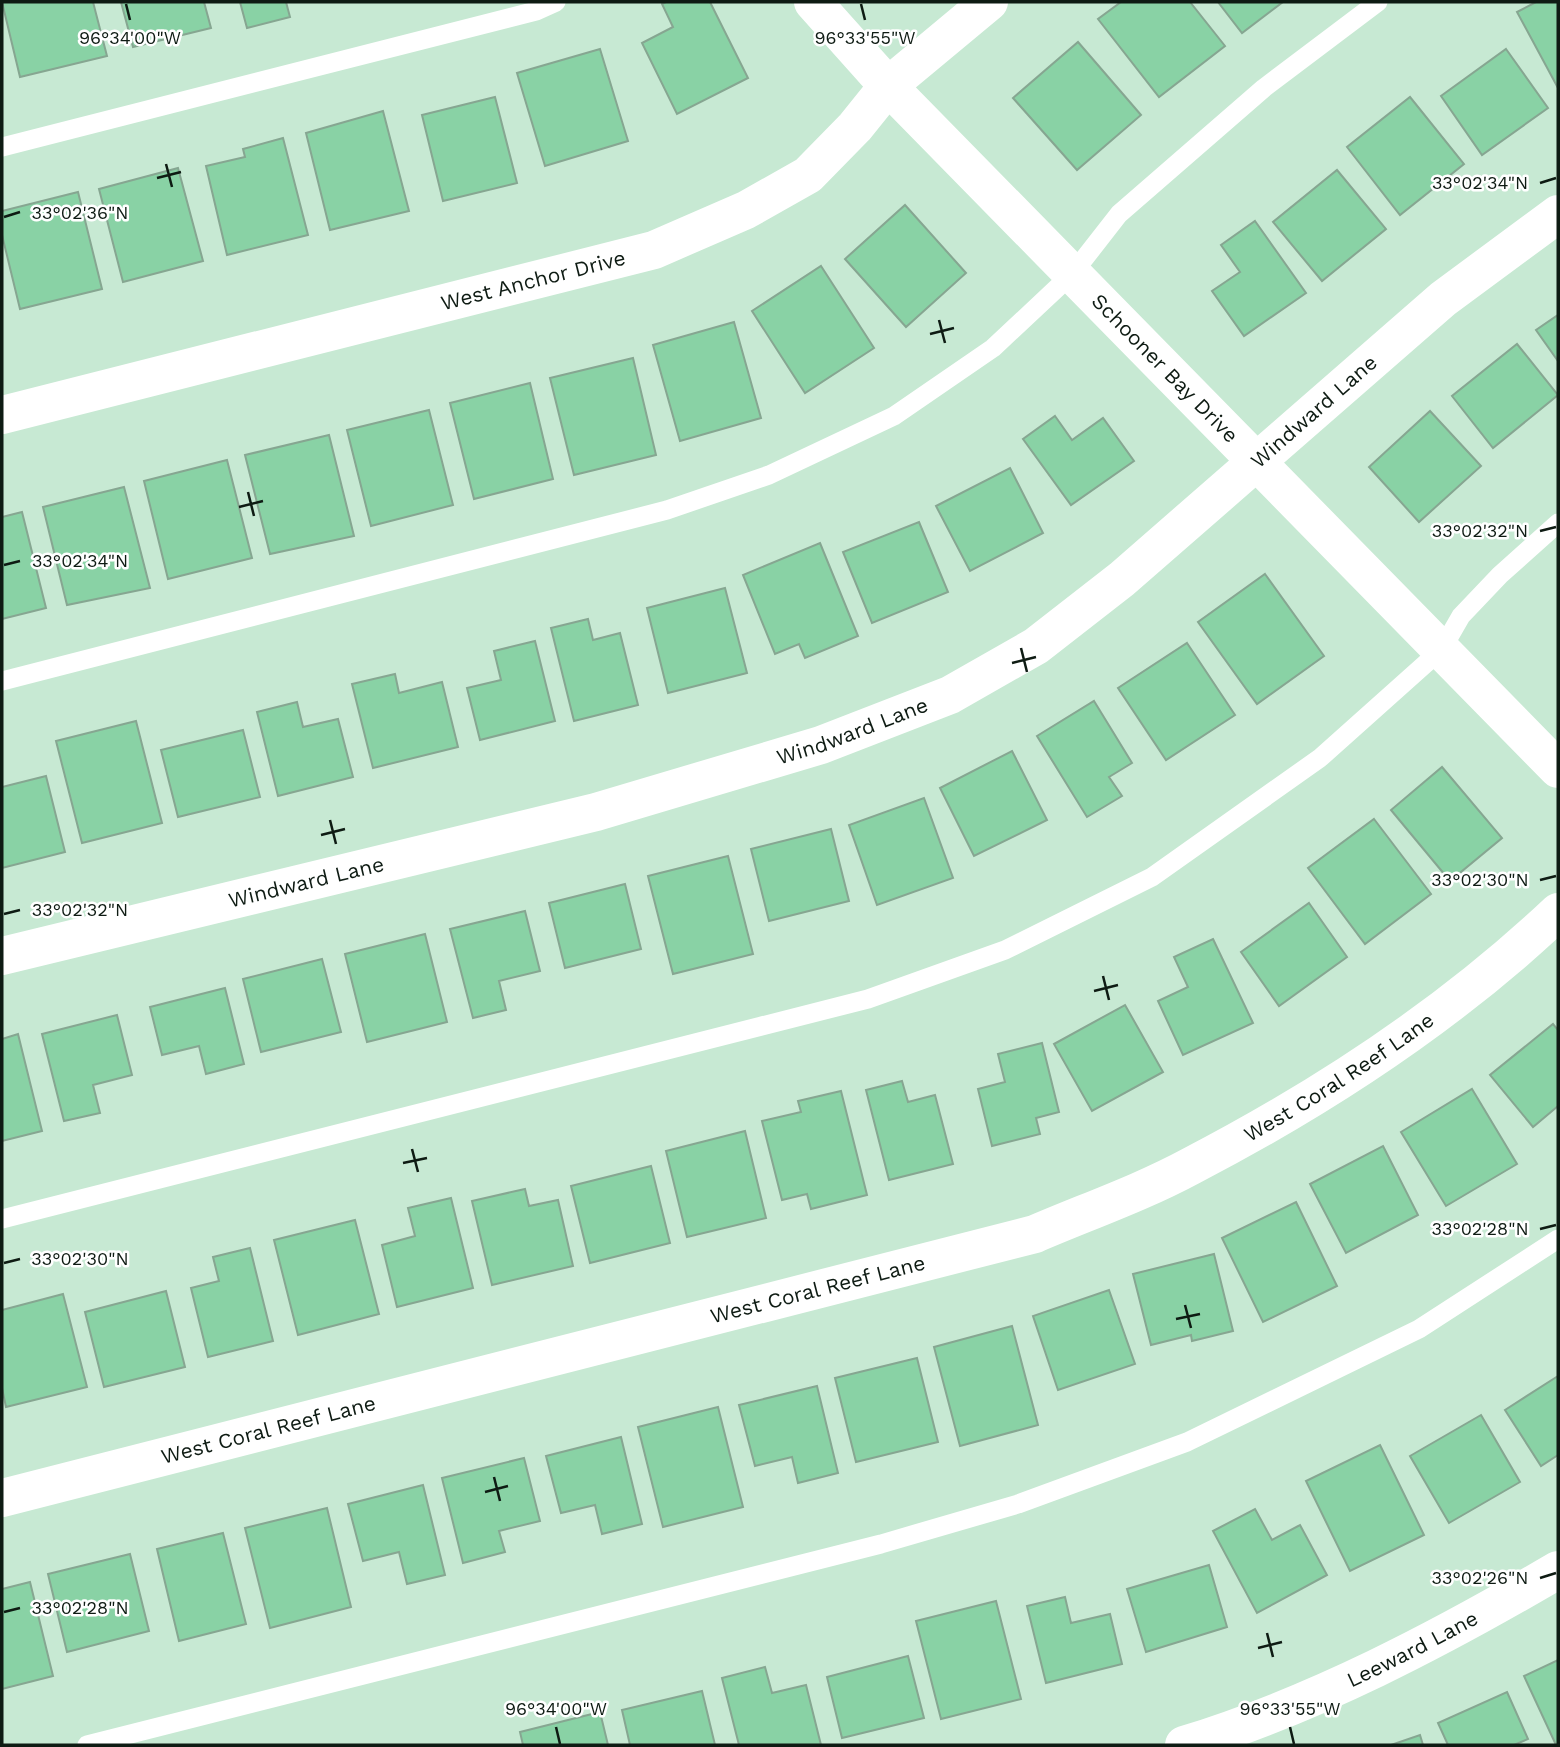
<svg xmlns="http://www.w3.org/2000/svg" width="1560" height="1747" font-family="'Work Sans',sans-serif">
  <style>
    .building { fill: #89d2a5; stroke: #86a691; stroke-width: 2 }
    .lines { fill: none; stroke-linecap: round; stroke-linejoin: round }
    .lane { stroke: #fff; stroke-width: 19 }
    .street { stroke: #fff; stroke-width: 38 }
    .ticks { fill: none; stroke: #0e1b13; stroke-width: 2.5 }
    .labels { text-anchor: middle; stroke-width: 5; stroke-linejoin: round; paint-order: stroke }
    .street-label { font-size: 21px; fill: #0e1b13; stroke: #fff }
    .ticks-label { font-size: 18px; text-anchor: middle; fill: #0e1b13; stroke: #fff; stroke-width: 5; stroke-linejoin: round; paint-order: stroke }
  </style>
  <rect width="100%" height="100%" fill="#c7e9d3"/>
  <g class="building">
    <polygon points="2,2 93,2 107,56 20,77"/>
    <polygon points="121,2 204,2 211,28 133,47"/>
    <polygon points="240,2 286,2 290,17 247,28"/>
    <polygon points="666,2 710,2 748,78 677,114 642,43 673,27 662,4"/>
    <polygon points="1121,2 1190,2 1225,46 1159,97 1098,19"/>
    <polygon points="1218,2 1283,2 1242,33"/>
    <polygon points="1536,2 1558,2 1558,88 1517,12"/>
    <polygon points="1078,42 1141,115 1077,170 1013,98"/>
    <polygon points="600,49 628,141 545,166 517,73"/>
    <polygon points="1506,49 1548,108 1482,155 1441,96"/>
    <polygon points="495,97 517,183 443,201 422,115"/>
    <polygon points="1410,97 1464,164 1400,215 1347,147"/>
    <polygon points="383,111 409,211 330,230 306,133"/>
    <polygon points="283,138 308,235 227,255 206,166 245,157 243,149"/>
    <polygon points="178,168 203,261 123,282 99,189"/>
    <polygon points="1337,170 1386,229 1322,281 1273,222"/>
    <polygon points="78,192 102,289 20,309 2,235 2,211"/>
    <polygon points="905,205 966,273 906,327 845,259"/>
    <polygon points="1255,221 1306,293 1244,336 1212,291 1240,272 1221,245"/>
    <polygon points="821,266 874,348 805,393 752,311"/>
    <polygon points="1558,315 1558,361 1536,330"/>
    <polygon points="734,322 761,418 680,441 653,345"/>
    <polygon points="1517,344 1558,395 1493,448 1452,396"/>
    <polygon points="633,358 656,455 574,475 550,378"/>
    <polygon points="530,383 553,479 474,499 450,403"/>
    <polygon points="429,410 453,505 371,526 347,430"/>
    <polygon points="1430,411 1481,466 1419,522 1369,467"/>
    <polygon points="1055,416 1072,440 1103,418 1134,461 1071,505 1023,439"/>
    <polygon points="329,435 354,536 270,554 245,455"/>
    <polygon points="227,460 252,558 168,579 144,481"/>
    <polygon points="1010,468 1043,533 970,571 936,506"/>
    <polygon points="124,487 150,588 67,605 43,507"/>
    <polygon points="22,512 46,608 2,619 2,517"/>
    <polygon points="919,522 948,592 872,623 843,552"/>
    <polygon points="820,543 858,636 805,658 799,644 775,654 743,575"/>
    <polygon points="1265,574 1324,656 1257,704 1198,622"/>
    <polygon points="725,588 747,673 668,693 647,608"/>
    <polygon points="588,619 593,640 620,633 638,705 574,721 551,628"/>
    <polygon points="535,641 555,721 480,740 467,688 501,680 494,651"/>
    <polygon points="1187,643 1235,715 1166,760 1118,688"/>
    <polygon points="395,674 399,693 442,682 458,747 373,768 352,684"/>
    <polygon points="1094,701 1132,763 1109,777 1122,796 1087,817 1037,736"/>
    <polygon points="297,702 303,727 338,719 353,777 278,796 257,712"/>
    <polygon points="136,721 162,823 82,843 56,741"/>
    <polygon points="243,730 260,797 178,817 161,750"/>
    <polygon points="1012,751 1047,820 974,856 940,788"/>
    <polygon points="1442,767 1502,838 1450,881 1391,810"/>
    <polygon points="46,776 65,852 2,868 2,787"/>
    <polygon points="924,798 953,878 877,905 849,825"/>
    <polygon points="1374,819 1431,894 1365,944 1308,868"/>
    <polygon points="831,829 849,901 769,921 751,849"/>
    <polygon points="728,856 753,954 673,974 648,876"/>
    <polygon points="625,884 641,949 565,968 549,903"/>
    <polygon points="1309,903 1347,957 1279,1006 1241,952"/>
    <polygon points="525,911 540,971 499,981 506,1010 473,1018 450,929"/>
    <polygon points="425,934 447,1022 367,1042 345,954"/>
    <polygon points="1213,939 1253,1023 1183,1055 1158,1001 1188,987 1174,957"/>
    <polygon points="322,959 341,1032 261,1052 243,979"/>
    <polygon points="225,988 244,1064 206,1074 199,1046 162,1055 150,1007"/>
    <polygon points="1125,1005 1163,1072 1092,1111 1054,1044"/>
    <polygon points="117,1015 132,1075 93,1085 100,1113 64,1121 42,1034"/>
    <polygon points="1553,1024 1558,1030 1558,1106 1533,1127 1490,1075"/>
    <polygon points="18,1034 42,1131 2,1141 2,1039"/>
    <polygon points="1042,1043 1059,1112 1036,1118 1040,1134 992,1146 978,1089 1005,1082 998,1054"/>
    <polygon points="902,1081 908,1102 935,1095 953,1164 889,1180 866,1090"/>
    <polygon points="1472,1089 1517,1164 1446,1206 1401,1132"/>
    <polygon points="841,1091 867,1195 811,1209 807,1194 782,1200 762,1121 801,1112 798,1101"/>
    <polygon points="745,1131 766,1218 687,1237 666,1151"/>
    <polygon points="1383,1146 1418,1215 1346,1253 1310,1184"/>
    <polygon points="651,1166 670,1243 590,1263 571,1186"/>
    <polygon points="525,1189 529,1206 558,1200 573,1266 492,1285 472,1201"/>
    <polygon points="451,1198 473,1288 397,1307 382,1245 415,1236 408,1208"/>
    <polygon points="1296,1202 1337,1286 1263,1322 1222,1238"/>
    <polygon points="355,1220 379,1314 298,1335 274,1240"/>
    <polygon points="250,1248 273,1341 208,1357 191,1288 219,1281 213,1257"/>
    <polygon points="1214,1254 1233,1331 1192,1341 1191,1335 1151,1345 1133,1274"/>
    <polygon points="1109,1290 1135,1364 1058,1390 1033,1316"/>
    <polygon points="166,1291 185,1367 104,1387 85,1312"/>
    <polygon points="63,1294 87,1387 6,1407 2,1388 2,1310"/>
    <polygon points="1012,1326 1038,1425 960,1446 934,1347"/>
    <polygon points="917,1358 938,1442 856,1462 835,1378"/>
    <polygon points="1558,1376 1558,1455 1541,1466 1505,1410"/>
    <polygon points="817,1386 838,1473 798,1483 792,1457 755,1466 739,1405"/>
    <polygon points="718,1407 743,1507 663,1527 638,1427"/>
    <polygon points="1481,1415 1520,1482 1449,1523 1410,1456"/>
    <polygon points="621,1437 642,1524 602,1534 595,1505 561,1513 546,1456"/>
    <polygon points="1380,1445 1424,1535 1350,1571 1306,1481"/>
    <polygon points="524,1458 540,1521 499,1531 505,1552 463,1563 442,1478"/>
    <polygon points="423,1485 445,1575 407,1584 399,1552 363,1561 348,1504"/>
    <polygon points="327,1508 351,1607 270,1628 245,1528"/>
    <polygon points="1255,1509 1272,1540 1300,1525 1327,1575 1257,1613 1213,1531"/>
    <polygon points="223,1533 246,1624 179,1641 157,1549"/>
    <polygon points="130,1554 149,1631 67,1652 48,1574"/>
    <polygon points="1209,1565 1227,1627 1146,1652 1127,1589"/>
    <polygon points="30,1582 53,1676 2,1689 2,1589"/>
    <polygon points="1065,1597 1071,1623 1110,1614 1122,1664 1046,1683 1027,1606"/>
    <polygon points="996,1601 1021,1699 941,1719 916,1621"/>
    <polygon points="908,1656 924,1718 842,1738 827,1677"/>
    <polygon points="1558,1660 1558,1745 1556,1745 1524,1676"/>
    <polygon points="765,1667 772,1693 806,1685 821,1745 739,1745 722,1678"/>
    <polygon points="702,1691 715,1745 630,1745 622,1710"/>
    <polygon points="1507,1692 1528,1739 1514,1745 1448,1745 1438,1723"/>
    <polygon points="600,1712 608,1745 523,1745 520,1732"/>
    <polygon points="1420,1735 1423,1745 1391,1745"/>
  </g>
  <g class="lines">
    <g class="lane">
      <polyline points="2,147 536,11 556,2"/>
      <polyline points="2,681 667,510 769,475 894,416 993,348 1073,273 1119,214 1264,88 1378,2"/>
      <polyline points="2,1219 868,999 1005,950 1152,877 1320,758 1442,649 1461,616 1500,575 1558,523"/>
      <polyline points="87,1745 881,1544 1018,1504 1187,1442 1419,1329 1558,1239"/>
    </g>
    <g class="street">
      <path id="s1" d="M813,2L888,86L1558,769"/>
      <path id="s2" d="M2,415L654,250L746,210L808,175L855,127L888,86L989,2"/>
      <path id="s3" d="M2,956L596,812L821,745L950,695L1036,646L1122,579L1443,299L1558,214"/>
      <path id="s4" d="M2,1498L1035,1234C1086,1212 1141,1193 1191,1166C1322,1098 1450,1014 1558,912"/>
      <path id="s5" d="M1184,1745C1315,1705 1440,1639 1558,1570"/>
    </g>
  </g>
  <path class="ticks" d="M126,4L130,20M861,4L865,20M166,164L172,187M157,178L181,172M1540,183L1556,178M4,217L20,212M939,320L945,343M930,334L954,328M248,492L254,516M239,507L263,501M1540,531L1556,527M4,565L20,561M1021,648L1027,672M1012,663L1036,657M330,820L336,844M321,835L345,829M1540,880L1556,876M4,914L20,910M1103,976L1109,1000M1094,991L1118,985M412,1149L418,1172M403,1163L427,1158M1540,1229L1556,1225M4,1263L20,1259M1185,1305L1191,1328M1176,1319L1200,1314M494,1477L500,1501M485,1492L508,1486M1540,1578L1556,1573M4,1612L20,1608M1267,1633L1273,1657M1258,1648L1282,1642M556,1727L560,1744M1290,1727L1294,1744"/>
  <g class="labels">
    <g class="street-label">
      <text dy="7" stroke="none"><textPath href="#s2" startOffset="548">West Anchor Drive</textPath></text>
      <text dy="7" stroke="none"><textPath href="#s1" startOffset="508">Schooner Bay Drive</textPath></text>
      <text dy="7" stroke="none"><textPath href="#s3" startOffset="1447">Windward Lane</textPath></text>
      <text dy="7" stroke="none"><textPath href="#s3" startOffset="880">Windward Lane</textPath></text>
      <text dy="7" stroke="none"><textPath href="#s3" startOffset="313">Windward Lane</textPath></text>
      <text dy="7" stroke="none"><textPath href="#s4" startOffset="1409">West Coral Reef Lane</textPath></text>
      <text dy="7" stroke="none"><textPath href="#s4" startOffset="842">West Coral Reef Lane</textPath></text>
      <text dy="7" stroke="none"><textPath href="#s4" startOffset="275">West Coral Reef Lane</textPath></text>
      <text dy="7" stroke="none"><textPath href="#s5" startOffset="248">Leeward Lane</textPath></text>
    </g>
  </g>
  <g class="ticks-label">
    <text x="130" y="44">96°34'00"W</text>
    <text x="865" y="44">96°33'55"W</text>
    <text x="1480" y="189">33°02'34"N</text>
    <text x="80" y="219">33°02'36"N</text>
    <text x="1480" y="537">33°02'32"N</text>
    <text x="80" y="567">33°02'34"N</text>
    <text x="1480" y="886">33°02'30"N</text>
    <text x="80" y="916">33°02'32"N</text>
    <text x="1480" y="1235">33°02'28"N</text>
    <text x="80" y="1265">33°02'30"N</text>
    <text x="1480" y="1584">33°02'26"N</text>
    <text x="80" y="1614">33°02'28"N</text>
    <text x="556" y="1715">96°34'00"W</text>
    <text x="1290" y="1715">96°33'55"W</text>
  </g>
  <rect width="1560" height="1747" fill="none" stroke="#0e1b13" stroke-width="7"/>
</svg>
